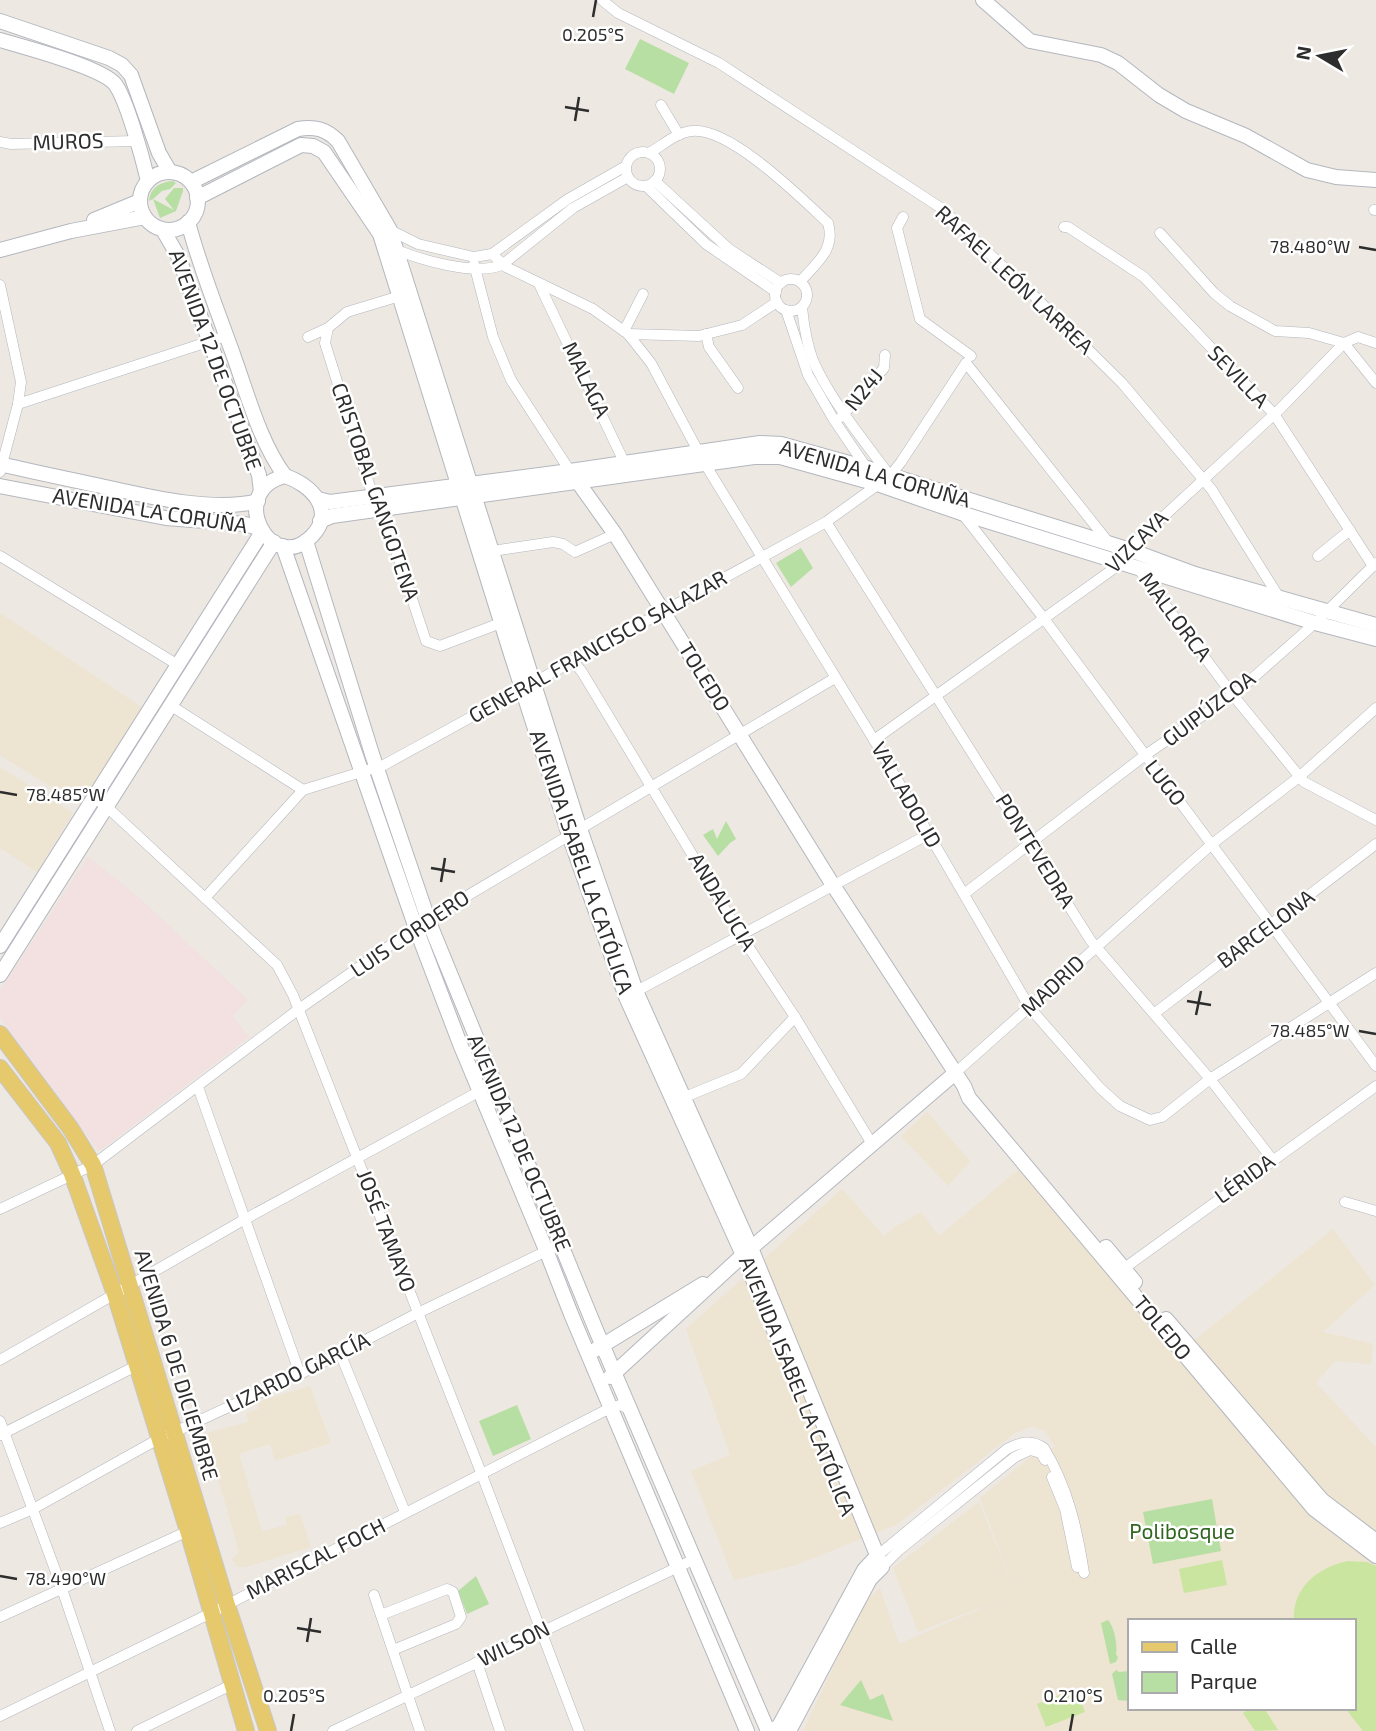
<svg xmlns="http://www.w3.org/2000/svg" width="1376" height="1731" font-family="'Exo 2',sans-serif">
  <style>
    .education { fill: #ede4d2; fill-rule: evenodd }
    .medical { fill: #f3e0e1 }
    .green { fill: #b8dfa3 }
    .pitch { fill: #c9e59f }
    .lines { fill: none; stroke-linecap: round; stroke-linejoin: round }
    .street-casing { stroke: #b4b7bf; stroke-width: 11 }
    .secondary-casing { stroke: #b4b7bf; stroke-width: 16 }
    .primary-casing { stroke: #c8c8c8; stroke-width: 18 }
    .street { stroke: #fff; stroke-width: 10 }
    .secondary { stroke: #fff; stroke-width: 14 }
    .primary { stroke: #e6c86d; stroke-width: 16 }
    .ticks { fill: none; stroke: #2d2d2d; stroke-width: 2.5 }
    .labels { text-anchor: middle; stroke-width: 5; stroke-linejoin: round; paint-order: stroke }
    .street-label { font-size: 21px; fill: #2d2d2d; stroke: #fff }
    .park-label { font-size: 21px; fill: #316621; stroke: #fff }
    .ticks-label { font-size: 18px; text-anchor: middle; fill: #2d2d2d; stroke: #fff; stroke-width: 5; stroke-linejoin: round; paint-order: stroke }
  </style>
  <rect width="100%" height="100%" fill="#ede8e1"/>
  <g class="education">
    <polygon points="0,613 143,708 80,805 0,755"/>
    <polygon points="0,767 73,813 37,872 0,848"/>
    <polygon points="927,1112 970,1161 948,1186 901,1136"/>
    <path d="M1024,1165L1376,1562V1731H803L864,1602L880,1588L899,1644L1005,1598L918,1632L893,1568L979,1502L1016,1594L980,1498L1029,1458L1055,1447L1045,1431L1033,1426L1015,1433L896,1525L796,1565L734,1580L691,1471L730,1455L686,1329L842,1189L884,1236L895,1227L921,1212L939,1236ZM1129,1621H1353V1708H1129Z"/>
    <polygon points="1333,1229 1375,1285 1323,1332 1373,1344 1371,1364 1335,1361 1316,1383 1376,1447 1376,1535 1326,1499 1192,1342"/>
    <polygon points="310,1386 331,1443 275,1461 270,1444 239,1454 262,1531 287,1525 285,1517 300,1514 311,1547 246,1567 237,1567 232,1559 239,1552 224,1499 209,1452 200,1451 197,1443 205,1438 203,1434 248,1422 246,1413 259,1409 257,1402"/>
  </g>
  <polygon class="medical" points="88,857 135,894 248,1000 232,1016 249,1037 99,1151 0,1017 0,991"/>
  <g class="green">
    <polygon points="640,39 689,63 674,94 625,69"/>
    <path d="M173,181L176,183L170,189L162,191L153,199L174,210L165,199L174,188H183V191L176,211L160,218L153,199L149,201C150,188 160,182 173,181Z"/>
    <polygon points="801,548 813,568 791,587 776,563"/>
    <polygon points="726,821 736,839 730,843 718,856 703,835 713,829 717,839"/>
    <polygon points="517,1405 531,1439 493,1456 479,1421"/>
    <polygon points="1212,1499 1221,1551 1153,1564 1143,1512"/>
    <polygon points="476,1576 489,1604 467,1614 458,1591"/>
    <path d="M1108,1620C1114,1626 1118,1646 1116,1654L1118,1657L1116,1662L1110,1664L1101,1623Z"/>
    <polygon points="1116,1670 1119,1672 1129,1671 1129,1701 1118,1700 1112,1674"/>
    <polygon points="861,1680 870,1700 883,1694 893,1721 840,1705"/>
  </g>
  <g class="pitch">
    <polygon points="1222,1560 1227,1585 1184,1593 1179,1569"/>
    <path d="M1347,1561L1367,1562L1376,1566V1731H1363L1345,1708H1353V1621H1294C1292,1587 1318,1568 1347,1561Z"/>
    <polygon points="1076,1689 1085,1712 1046,1727 1037,1704"/>
    <polygon points="1250,1708 1264,1708 1278,1730 1255,1731 1243,1713"/>
  </g>
  <g class="lines">
    <g class="street-casing">
      <g id="street">
        <polyline points="602,0 618,13 719,63 941,208 1028,290 1122,383 1212,490 1280,599"/>
        <polyline points="661,105 679,135"/>
        <polyline points="0,142 11,144 136,141"/>
        <circle cx="643" cy="169" r="17"/>
        <path d="M649,153C662,146 677,132 692,131C730,127 801,198 828,223C836,250 816,263 800,282"/>
        <polyline points="655,181 729,249 781,283"/>
        <polyline points="646,186 706,244 776,292"/>
        <polyline points="1374,210 1376,210"/>
        <polyline points="903,217 897,228 920,319 971,356"/>
        <polyline points="1064,227 1068,227 1144,277 1274,414 1373,566"/>
        <polyline points="390,230 418,244 474,257 492,254 568,199 626,166"/>
        <polyline points="1160,233 1214,293 1230,306 1275,331 1309,333 1344,343 1376,383"/>
        <path d="M394,249C421,260 475,276 502,265L573,208L628,177"/>
        <polyline points="492,254 506,267 593,309 628,334 651,363 705,464 874,740 1030,1008 1100,1088 1120,1106 1150,1120 1162,1117 1210,1079 1376,973"/>
        <polyline points="474,264 493,337 511,380 570,471"/>
        <circle cx="791" cy="295" r="16"/>
        <polyline points="0,285 21,382 18,404 0,472"/>
        <polyline points="540,286 627,468"/>
        <polyline points="400,296 347,312 328,328 325,343 370,487 386,520 426,641 440,646 506,621"/>
        <path d="M802,307C804,327 808,353 818,371C837,408 865,442 890,476"/>
        <polyline points="786,310 808,375 834,420 868,470"/>
        <polyline points="624,331 643,294"/>
        <polyline points="628,334 699,336 742,325 777,302"/>
        <polyline points="706,334 709,347 738,388"/>
        <polyline points="308,337 328,328"/>
        <polyline points="18,404 226,336"/>
        <polyline points="841,417 884,368 885,355"/>
        <polyline points="961,512 1045,620 1376,1066"/>
        <polyline points="826,522 1091,941 1210,1079 1272,1159"/>
        <polyline points="492,551 553,542 563,544 575,552 615,534"/>
        <polyline points="0,556 178,665"/>
        <polyline points="1318,556 1350,530"/>
        <polyline points="1137,567 1232,694 1304,782 1376,820"/>
        <polyline points="573,661 582,672 740,934 795,1017 872,1144"/>
        <polyline points="170,705 303,790"/>
        <polyline points="874,740 1123,562 1137,541 1280,409 1344,343 1358,337 1376,343"/>
        <polyline points="93,797 107,807 277,965 293,995 482,1475 579,1731"/>
        <polyline points="964,894 1144,756 1237,692 1315,623 1376,563"/>
        <polyline points="205,898 303,790 384,765 826,522 890,476 901,462 966,363 1109,543"/>
        <polyline points="633,993 929,834"/>
        <polyline points="1155,1013 1376,844"/>
        <polyline points="954,1074 1212,844 1299,777 1376,708"/>
        <polyline points="198,1087 300,1374"/>
        <polyline points="680,1099 741,1074 795,1017"/>
        <polyline points="1345,1202 1376,1211"/>
        <polyline points="0,1209 93,1165 299,1009 428,919 835,678"/>
        <polyline points="1119,1272 1376,1086"/>
        <polyline points="340,1353 405,1512"/>
        <polyline points="0,1360 240,1222 480,1091"/>
        <polyline points="0,1421 60,1583 110,1731"/>
        <polyline points="0,1435 136,1366"/>
        <polyline points="1052,1477 1065,1509 1077,1567"/>
        <polyline points="0,1523 33,1509 153,1442 300,1374 418,1313 561,1244"/>
        <path d="M877,1556L1007,1449C1021,1442 1031,1439 1044,1448C1068,1488 1077,1528 1084,1573"/>
        <polyline points="882,1567 899,1550 1015,1457 1030,1450 1041,1453 1045,1460"/>
        <polyline points="374,1595 420,1731"/>
        <polyline points="381,1615 447,1589 453,1592 461,1617 456,1624 393,1650"/>
        <polyline points="0,1617 188,1531"/>
        <polyline points="477,1662 500,1731"/>
        <polyline points="0,1716 211,1613 610,1408 620,1405 631,1410"/>
        <polyline points="137,1731 231,1685"/>
        <polyline points="333,1731 695,1559"/>
      </g>
    </g>
    <g class="secondary-casing">
      <g id="secondary">
        <polyline points="983,0 1030,41 1101,55 1118,63 1159,95 1186,111 1246,136 1307,170 1336,177 1376,180"/>
        <polyline points="0,21 109,58 122,65 131,75 159,153 170,172"/>
        <path d="M0,40C24,47 101,67 115,84C127,100 143,160 148,181"/>
        <circle cx="169" cy="201" r="29"/>
        <path d="M191,182L298,129C315,126 326,129 338,141L390,230L577,820L636,991L751,1248L882,1567L870,1579L789,1731"/>
        <polyline points="197,198 301,145 313,146 324,152 380,234 511,654 569,835 626,997 743,1255 780,1345"/>
        <polyline points="94,220 140,201"/>
        <path d="M188,222C200,268 218,312 234,357C248,396 260,442 285,476"/>
        <polyline points="163,230 178,256 259,475 261,492"/>
        <polyline points="0,250 71,231 145,217"/>
        <path d="M0,464C34,472 68,479 101,486C146,496 214,513 258,501"/>
        <polyline points="570,471 615,534 831,882 964,1086 969,1098 1314,1509 1376,1556"/>
        <path d="M285,476C310,484 337,510 312,536C271,578 225,491 285,476Z"/>
        <polyline points="0,486 166,518 245,524 258,528"/>
        <polyline points="318,499 330,502 570,471 760,443 781,444 867,468 1130,550 1195,574 1376,625"/>
        <polyline points="320,521 332,516 754,457 780,457 877,484 961,513 1315,623 1376,639"/>
        <polyline points="306,541 372,754 429,922 596,1330 768,1731"/>
        <polyline points="283,546 417,931 460,1044 546,1250 571,1314 747,1731"/>
        <polyline points="0,946 262,532"/>
        <polyline points="0,975 274,542"/>
        <polyline points="1106,1247 1135,1282"/>
        <polyline points="1166,1319 1322,1500 1376,1541"/>
        <polyline points="595,1350 703,1284"/>
        <polyline points="610,1377 743,1255 954,1074"/>
        <polyline points="772,1731 779,1726 864,1570 877,1556"/>
      </g>
    </g>
    <g class="primary-casing">
      <g id="primary">
        <polyline points="0,1034 71,1129 93,1165 227,1605 268,1731"/>
        <polyline points="0,1068 58,1143 72,1174 115,1294 188,1531 246,1731"/>
      </g>
    </g>
    <use href="#street" class="street"/>
    <use href="#secondary" class="secondary"/>
    <use href="#primary" class="primary"/>
  </g>
  <path class="ticks" d="M593,17L596,0M565,107L589,111M575,121L579,97M1359,247L1376,250M0,792L17,795M431,868L455,872M441,882L445,858M1187,1001L1211,1005M1196,1015L1201,991M1359,1031L1376,1034M0,1576L17,1579M297,1628L321,1632M307,1642L311,1618M291,1731L294,1714M1070,1731L1073,1714"/>
  <g class="labels">
    <g class="street-label">
      <text transform="translate(68 142) rotate(-2)" y="7">MUROS</text>
      <text transform="translate(1014 280) rotate(43)" y="7">RAFAEL LEÓN LARREA</text>
      <text transform="translate(215 360) rotate(70)" y="7">AVENIDA 12 DE OCTUBRE</text>
      <text transform="translate(1238 377) rotate(46)" y="7">SEVILLA</text>
      <text transform="translate(586 380) rotate(64)" y="7">MALAGA</text>
      <text transform="translate(864 390) rotate(-51)" y="7">N24J</text>
      <text transform="translate(875 474) rotate(16)" y="7">AVENIDA LA CORUÑA</text>
      <text transform="translate(375 492) rotate(71)" y="7">CRISTOBAL GANGOTENA</text>
      <text transform="translate(150 511) rotate(9)" y="7">AVENIDA LA CORUÑA</text>
      <text transform="translate(1137 542) rotate(-45)" y="7">VIZCAYA</text>
      <text transform="translate(1175 617) rotate(53)" y="7">MALLORCA</text>
      <text transform="translate(598 647) rotate(-29)" y="7">GENERAL FRANCISCO SALAZAR</text>
      <text transform="translate(704 677) rotate(58)" y="7">TOLEDO</text>
      <text transform="translate(1209 709) rotate(-37)" y="7">GUIPÚZCOA</text>
      <text transform="translate(1165 783) rotate(52)" y="7">LUGO</text>
      <text transform="translate(906 795) rotate(60)" y="7">VALLADOLID</text>
      <text transform="translate(1035 851) rotate(58)" y="7">PONTEVEDRA</text>
      <text transform="translate(581 862) rotate(71)" y="7">AVENIDA ISABEL LA CATÓLICA</text>
      <text transform="translate(722 902) rotate(59)" y="7">ANDALUCIA</text>
      <text transform="translate(1266 929) rotate(-37)" y="7">BARCELONA</text>
      <text transform="translate(410 934) rotate(-34)" y="7">LUIS CORDERO</text>
      <text transform="translate(1053 986) rotate(-43)" y="7">MADRID</text>
      <text transform="translate(519 1143) rotate(67)" y="7">AVENIDA 12 DE OCTUBRE</text>
      <text transform="translate(1245 1179) rotate(-36)" y="7">LÉRIDA</text>
      <text transform="translate(386 1231) rotate(69)" y="7">JOSÉ TAMAYO</text>
      <text transform="translate(1162 1328) rotate(50)" y="7">TOLEDO</text>
      <text transform="translate(176 1365) rotate(73)" y="7">AVENIDA 6 DE DICIEMBRE</text>
      <text transform="translate(298 1373) rotate(-26)" y="7">LIZARDO GARCÍA</text>
      <text transform="translate(797 1386) rotate(68)" y="7">AVENIDA ISABEL LA CATÓLICA</text>
      <text transform="translate(316 1559) rotate(-27)" y="7">MARISCAL FOCH</text>
      <text transform="translate(514 1644) rotate(-26)" y="7">WILSON</text>
    </g>
    <g class="park-label">
      <text x="1182" y="1539">Polibosque</text>
    </g>
  </g>
  <g class="ticks-label">
    <text x="593" y="41">0.205°S</text>
    <text x="1310" y="253">78.480°W</text>
    <text x="66" y="801">78.485°W</text>
    <text x="1310" y="1037">78.485°W</text>
    <text x="66" y="1585">78.490°W</text>
    <text x="294" y="1702">0.205°S</text>
    <text x="1073" y="1702">0.210°S</text>
  </g>
  <rect x="1128" y="1619" width="228" height="91" fill="#ffffff" stroke="#ababab" stroke-width="2"/>
  <rect x="1142" y="1642" width="35" height="10" fill="#e6c86d" stroke="#ababab" stroke-width="2"/>
  <text x="1190" y="1654" font-size="21" fill="#2d2d2d">Calle</text>
  <rect x="1142" y="1672" width="35" height="21" fill="#b8dfa3" stroke="#ababab" stroke-width="2"/>
  <text x="1190" y="1689" font-size="21" fill="#2d2d2d">Parque</text>
  <g transform="translate(1320 56) rotate(280)" stroke="#ffffff" stroke-width="5" paint-order="stroke">
  <path d="M0-5L12 26L0 18L-12 26Z" fill="#2d2d2d"/>
  <text y="-10" font-size="19" font-weight="bold" text-anchor="middle" fill="#2d2d2d">N</text>
  </g>
</svg>
